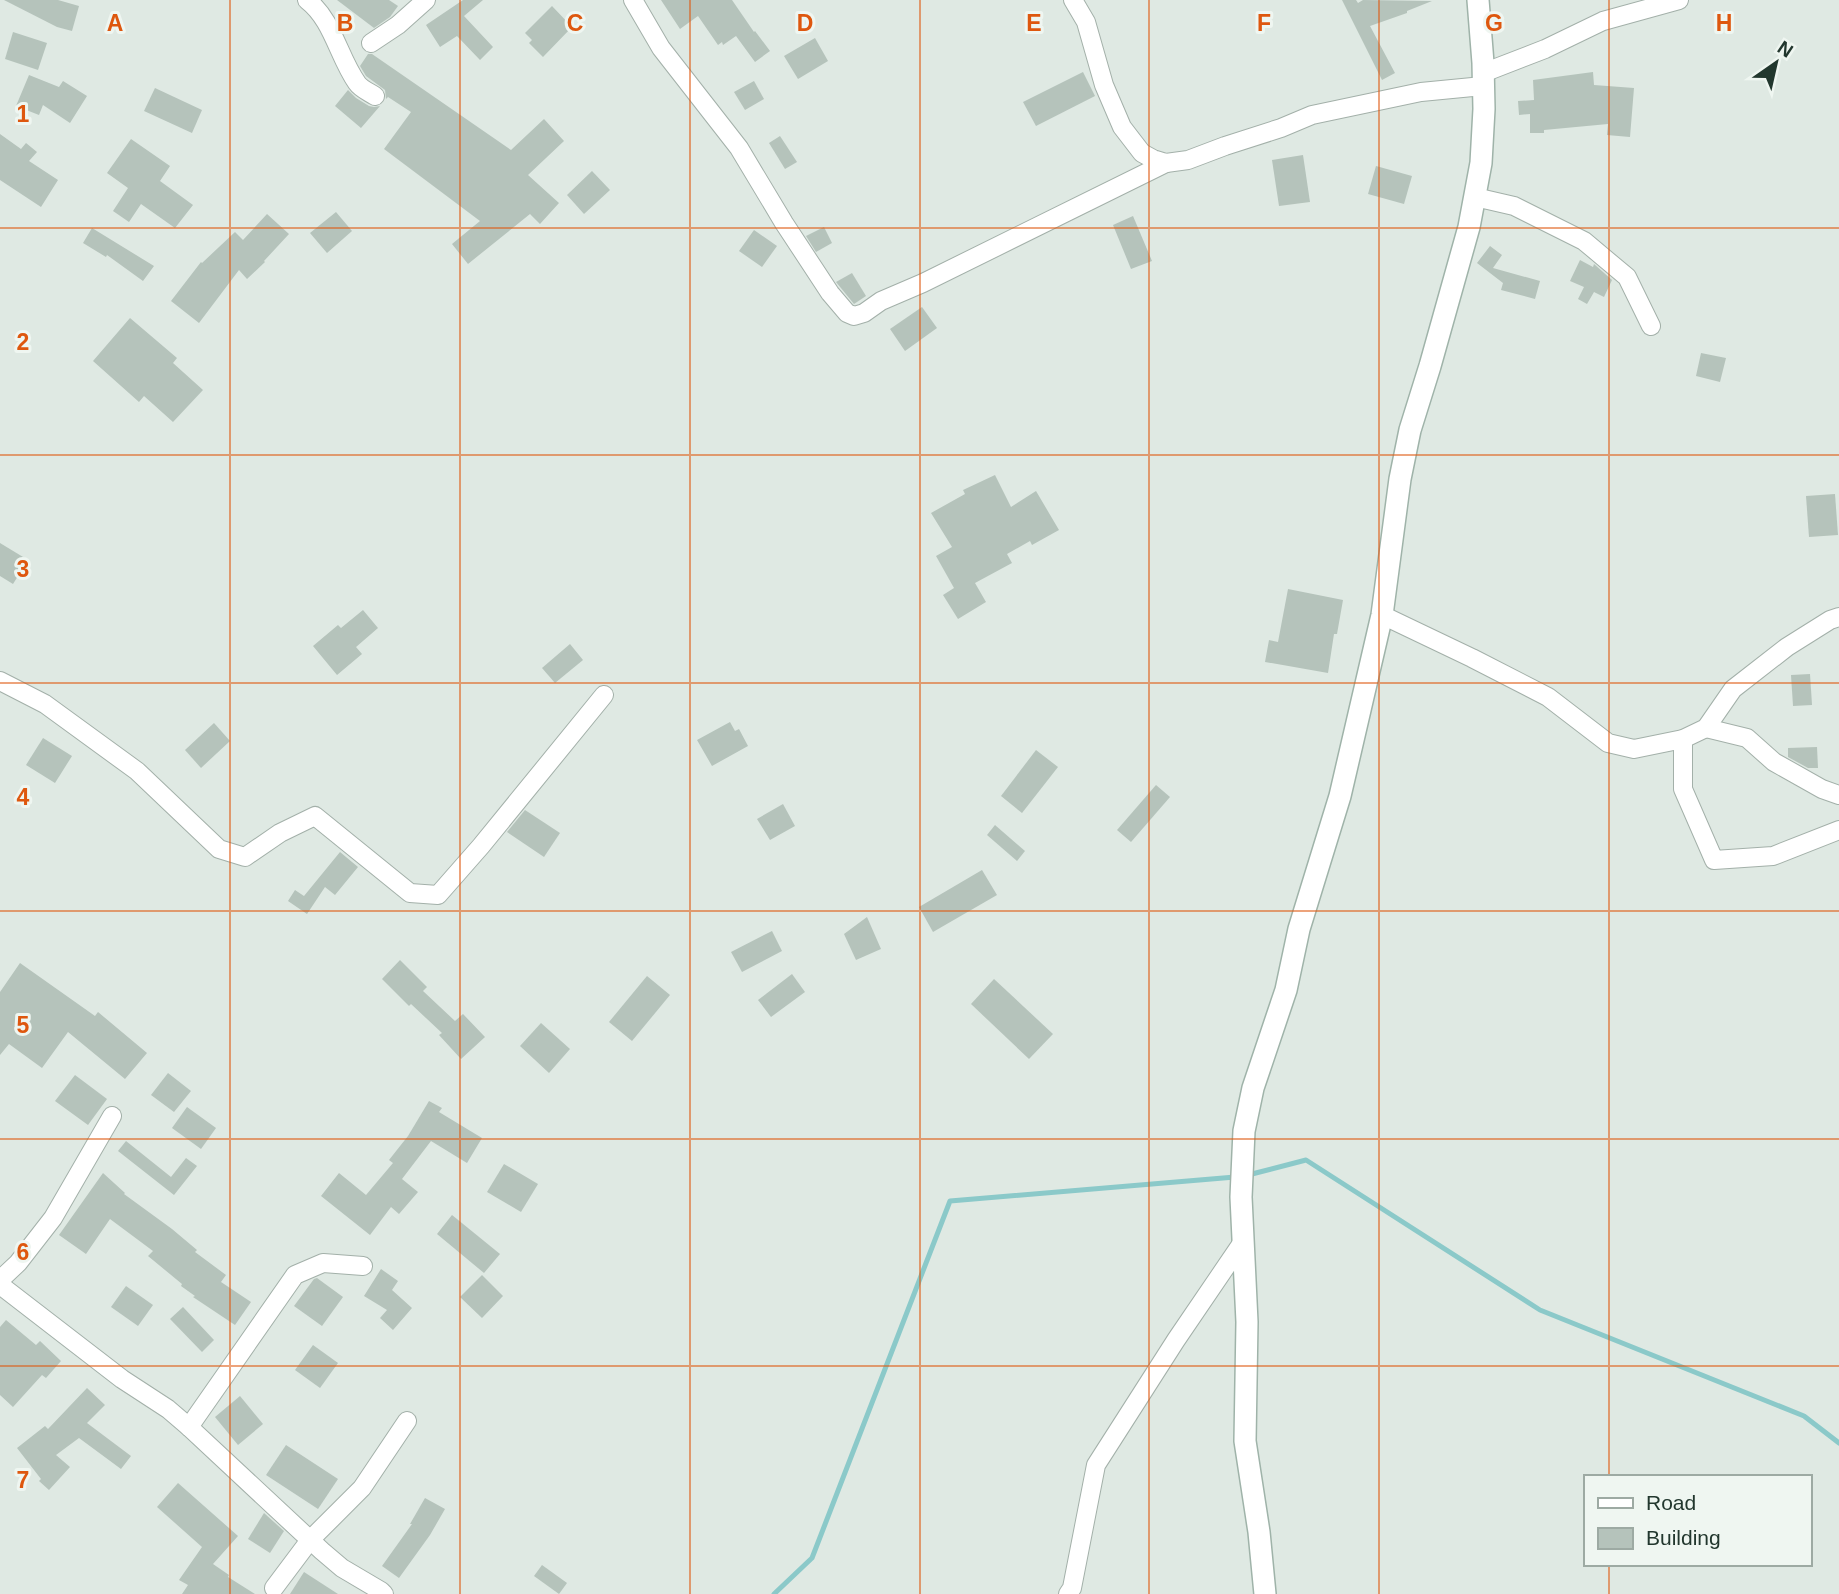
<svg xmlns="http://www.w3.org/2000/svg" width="1839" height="1594" font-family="Helvetica,sans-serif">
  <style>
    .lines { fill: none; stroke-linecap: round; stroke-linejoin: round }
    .stream { stroke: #8bc9c9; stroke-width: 5 }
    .building { fill: #b5c3bb }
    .street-casing { stroke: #a3b0a9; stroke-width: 20 }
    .secondary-casing { stroke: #9fb3a9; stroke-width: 24 }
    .street { stroke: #fff; stroke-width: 18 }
    .secondary { stroke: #fff; stroke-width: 21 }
    .grid { fill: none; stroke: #de570e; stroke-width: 2; stroke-opacity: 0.55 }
    .grid-label { font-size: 23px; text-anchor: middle; font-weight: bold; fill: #de570e; stroke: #eff6f1; stroke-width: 6; stroke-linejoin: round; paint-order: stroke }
  </style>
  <rect width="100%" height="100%" fill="#dfe9e3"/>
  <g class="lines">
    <g class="stream">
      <polyline points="1248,1175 1306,1160 1540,1310 1804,1416 1839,1443"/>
      <polyline points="774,1594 812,1558 950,1201 1235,1177"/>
    </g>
  </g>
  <g class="building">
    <polygon points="4,0 58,0 79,6 72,31 57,27"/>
    <polygon points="337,0 389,0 398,6 390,17 374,28"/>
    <polygon points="463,0 483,0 464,16 493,47 480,60 457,36 440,47 426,25"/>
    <polygon points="661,0 732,0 754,32 755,31 770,51 755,62 736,36 723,45 722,42 718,45 698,16 680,29"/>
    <polygon points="1342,0 1356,0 1358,3 1363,0 1432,1 1407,11 1407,13 1370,26 1395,73 1382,80"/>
    <polygon points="552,6 572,27 543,57 529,43 532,40 525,33"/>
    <polygon points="13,32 47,43 38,70 5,59"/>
    <polygon points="815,38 828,61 798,79 784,56"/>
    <polygon points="368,54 372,54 511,150 544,119 564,141 528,175 559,203 540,224 530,214 468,264 452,244 480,221 384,149 411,112 388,97 386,99 385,90 366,76 360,66"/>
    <polygon points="1083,72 1095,96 1036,126 1023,102"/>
    <polygon points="1593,72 1594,85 1634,88 1630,137 1607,135 1608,124 1544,130 1544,133 1530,133 1530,114 1519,115 1518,101 1534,100 1533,80"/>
    <polygon points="29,75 59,87 63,81 87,96 70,123 43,105 39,115 16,106"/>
    <polygon points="754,81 764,99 745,110 734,92"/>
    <polygon points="155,88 202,110 192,133 144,111"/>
    <polygon points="348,90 356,98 369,106 374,107 380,106 361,128 335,106"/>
    <polygon points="0,134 21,149 26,143 37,152 29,161 58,180 41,207 0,180"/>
    <polygon points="780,136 797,162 785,169 769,143"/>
    <polygon points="131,139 170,166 160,181 193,205 175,228 141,204 129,222 113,211 128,188 107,173"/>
    <polygon points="1303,155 1310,202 1279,206 1272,160"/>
    <polygon points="1376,166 1412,176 1404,204 1368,194"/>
    <polygon points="592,171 610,190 584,214 567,195"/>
    <polygon points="336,212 352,231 327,253 310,233"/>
    <polygon points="267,214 289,234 264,261 265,262 247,279 239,270 199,323 171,301 201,262 202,263 235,232 243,240"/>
    <polygon points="1133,216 1152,261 1131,269 1113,225"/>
    <polygon points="824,227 832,243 816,252 806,236"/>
    <polygon points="92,228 154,266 143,281 107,255 106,257 83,243"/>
    <polygon points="754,230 777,246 762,267 739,251"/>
    <polygon points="1490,246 1502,255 1493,268 1540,281 1535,299 1501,290 1503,283 1477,263"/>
    <polygon points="1580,260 1593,267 1594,264 1612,280 1604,297 1594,292 1587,304 1578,299 1584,287 1570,281"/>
    <polygon points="852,273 866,296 854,304 836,282"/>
    <polygon points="922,307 937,328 905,351 890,329"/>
    <polygon points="130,318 177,358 173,363 203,390 173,422 144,396 139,402 93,361"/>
    <polygon points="1701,353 1726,358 1720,382 1696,376"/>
    <polygon points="995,475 1011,507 1036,491 1059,530 1032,545 1030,541 1007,554 1012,563 975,583 986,602 958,619 943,595 954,588 936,556 952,547 931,513 965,494 963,490"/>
    <polygon points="1835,494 1838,535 1809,537 1806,496"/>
    <polygon points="0,543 28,560 13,584 0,576"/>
    <polygon points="1288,589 1343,600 1337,634 1334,634 1328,673 1265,662 1269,640 1278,642"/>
    <polygon points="363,610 378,628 356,647 362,654 337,675 313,646 338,625 341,628"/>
    <polygon points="570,644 583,660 555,683 542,668"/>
    <polygon points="1810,674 1812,705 1793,706 1791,675"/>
    <polygon points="730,722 735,731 739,729 748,746 712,766 697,740"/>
    <polygon points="214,723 230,741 201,768 185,750"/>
    <polygon points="43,738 72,756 55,783 26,765"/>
    <polygon points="1817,747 1818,768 1808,768 1788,757 1788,748"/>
    <polygon points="1036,750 1058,767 1022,813 1001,796"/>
    <polygon points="1156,785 1170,797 1131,842 1117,830"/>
    <polygon points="783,804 795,826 770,840 757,819"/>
    <polygon points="525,810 560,833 544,857 507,832"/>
    <polygon points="995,825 1025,851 1017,861 987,835"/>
    <polygon points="340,852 358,867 335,895 325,887 307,914 288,901 295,890 304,896"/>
    <polygon points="982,870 997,895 933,932 919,907"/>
    <polygon points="867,917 881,949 856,960 844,934"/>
    <polygon points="772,931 782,951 742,972 731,952"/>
    <polygon points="400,960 427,987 423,991 455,1021 463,1014 485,1037 461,1059 439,1035 442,1033 411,1004 409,1006 382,979"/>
    <polygon points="20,963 95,1016 98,1012 147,1053 125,1079 68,1032 42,1068 9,1044 0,1055 0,992"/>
    <polygon points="792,974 805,992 771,1017 758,1000"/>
    <polygon points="647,976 670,995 632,1041 609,1022"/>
    <polygon points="994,979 1053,1034 1029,1059 971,1004"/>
    <polygon points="541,1023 570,1049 549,1073 520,1046"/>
    <polygon points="168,1073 191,1091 174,1112 151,1095"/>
    <polygon points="75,1075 107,1099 88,1125 55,1101"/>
    <polygon points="429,1101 442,1108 439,1112 482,1138 467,1163 431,1141 402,1179 418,1192 399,1214 391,1207 370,1235 321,1196 339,1173 366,1195 393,1163 389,1160 408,1136"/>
    <polygon points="187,1107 216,1128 201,1149 172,1128"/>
    <polygon points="126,1141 171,1177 186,1158 197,1166 174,1195 118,1151"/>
    <polygon points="504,1164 538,1184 521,1212 487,1192"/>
    <polygon points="103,1173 125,1193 124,1194 172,1229 197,1250 195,1252 226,1275 221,1282 251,1302 235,1325 193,1297 195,1296 181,1286 182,1284 148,1256 153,1251 110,1219 86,1254 59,1235"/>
    <polygon points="452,1215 500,1254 484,1273 437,1234"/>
    <polygon points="381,1269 398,1281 392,1290 412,1308 393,1330 380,1318 387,1310 364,1296"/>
    <polygon points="482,1275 503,1296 482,1318 460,1297"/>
    <polygon points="317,1278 343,1297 322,1326 294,1306 314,1279"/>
    <polygon points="126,1286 153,1305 138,1326 111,1307"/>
    <polygon points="183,1307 214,1340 202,1352 170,1319"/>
    <polygon points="6,1320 36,1345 40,1341 61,1361 46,1378 42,1375 13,1407 0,1395 0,1327"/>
    <polygon points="313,1345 338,1363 320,1388 295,1370"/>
    <polygon points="87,1388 105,1405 87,1423 131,1456 121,1469 79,1438 56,1455 70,1467 49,1490 39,1481 41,1479 17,1448 45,1426 48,1429"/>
    <polygon points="240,1396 263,1424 238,1445 215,1417"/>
    <polygon points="286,1445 338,1479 318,1509 266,1475"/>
    <polygon points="178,1483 238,1536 213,1564 229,1575 228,1577 255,1594 182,1594 188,1585 179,1580 202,1547 157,1507"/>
    <polygon points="425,1498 445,1509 430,1535 399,1578 382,1566 412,1524 410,1524"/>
    <polygon points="264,1513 284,1531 270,1553 248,1539"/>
    <polygon points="542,1565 567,1583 559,1594 534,1576"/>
    <polygon points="304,1572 338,1594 290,1594"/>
  </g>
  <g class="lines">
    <g class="street-casing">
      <g id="street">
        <path d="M307,0C333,20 338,56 357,83C361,89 369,92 375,96"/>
        <polyline points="633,0 661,48 739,148 784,223 830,293 847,313 854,316 864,313 881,301 923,283 1166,163"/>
        <polyline points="1073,0 1086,22 1104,85 1122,127 1142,153 1153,159 1166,163 1188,160 1225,146 1281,128 1312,115 1421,92 1483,86"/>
        <polyline points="371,43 398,25 426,0"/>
        <polyline points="1483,73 1545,49 1603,21 1679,0"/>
        <polyline points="1475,197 1514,206 1584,241 1627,277 1651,326"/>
        <polyline points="1382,615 1472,658 1548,697 1608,743 1634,749 1683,739 1706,728 1733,689 1787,647 1830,620 1839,617"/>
        <polyline points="0,681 45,704 137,771 219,849 245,857 280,833 315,816 410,893 438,895 481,846 604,695"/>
        <polyline points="1706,728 1747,738 1774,762 1822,789 1839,795"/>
        <polyline points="1683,739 1683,789 1714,860 1773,856 1839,830"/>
        <polyline points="0,1280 18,1263 53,1218 112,1116"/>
        <polyline points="0,1285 122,1379 168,1409 189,1427 322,1551 342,1568 381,1591 384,1594"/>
        <polyline points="189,1427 295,1275 323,1263 363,1266"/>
        <polyline points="274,1588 310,1540 362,1488 407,1421"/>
        <polyline points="1068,1594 1072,1588 1096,1465 1176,1340 1242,1243"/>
      </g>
    </g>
    <g class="secondary-casing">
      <polyline id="secondary" points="1265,1594 1259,1532 1245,1441 1247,1322 1241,1197 1244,1131 1253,1088 1286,990 1299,929 1340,796 1382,615 1400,479 1410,430 1430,366 1469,227 1481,163 1484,109 1483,63 1478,0"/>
    </g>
    <use href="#street" class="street"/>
    <use href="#secondary" class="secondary"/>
  </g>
  <path class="grid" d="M230,0V1594M460,0V1594M690,0V1594M920,0V1594M1149,0V1594M1379,0V1594M1609,0V1477M0,228H1839M0,455H1839M0,683H1839M0,911H1839M0,1139H1839M0,1366H1839M1609,1564V1594"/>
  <g class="grid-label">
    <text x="115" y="31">A</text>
    <text x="345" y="31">B</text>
    <text x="575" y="31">C</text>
    <text x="805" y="31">D</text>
    <text x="1034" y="31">E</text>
    <text x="1264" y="31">F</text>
    <text x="1494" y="31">G</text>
    <text x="1724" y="31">H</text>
    <text x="23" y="122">1</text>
    <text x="23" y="350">2</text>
    <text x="23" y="577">3</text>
    <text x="23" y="805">4</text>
    <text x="23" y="1033">5</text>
    <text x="23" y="1260">6</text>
    <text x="23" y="1488">7</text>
  </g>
  <rect x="1584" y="1475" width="228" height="91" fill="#eff6f1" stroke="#9daaa3" stroke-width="2"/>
  <rect x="1598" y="1498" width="35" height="10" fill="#ffffff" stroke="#9daaa3" stroke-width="2"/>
  <text x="1646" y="1510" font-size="21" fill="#22372e">Road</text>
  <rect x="1598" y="1528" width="35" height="21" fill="#b5c3bb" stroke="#9daaa3" stroke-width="2"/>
  <text x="1646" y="1545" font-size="21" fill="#22372e">Building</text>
  <g transform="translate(1776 63) rotate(34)" stroke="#eff6f1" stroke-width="5" paint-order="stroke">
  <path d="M0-5L12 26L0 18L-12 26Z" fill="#22372e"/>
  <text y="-10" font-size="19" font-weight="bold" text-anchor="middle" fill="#22372e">N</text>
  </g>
</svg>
